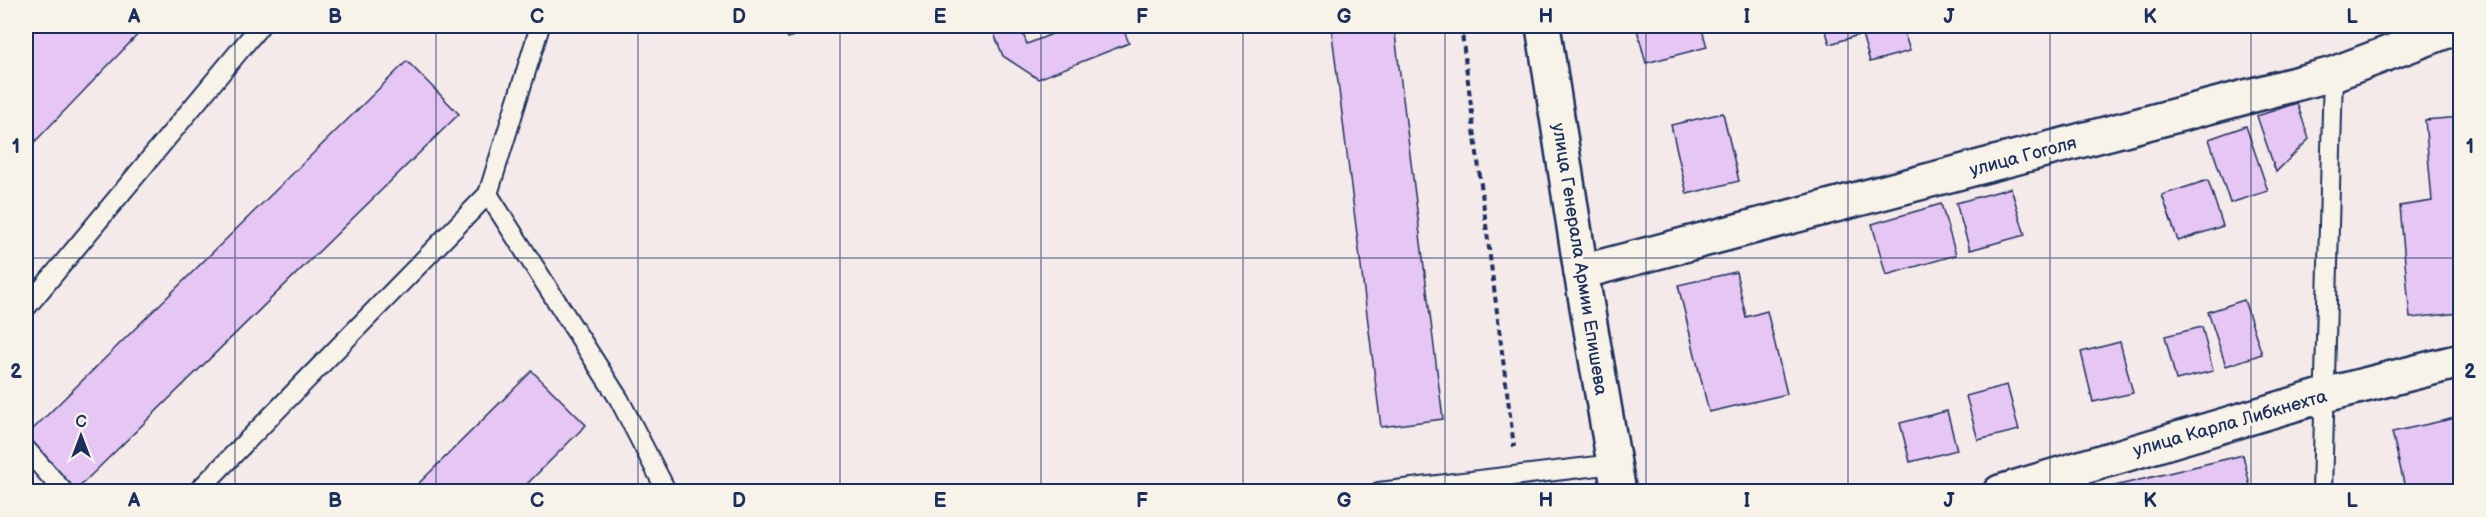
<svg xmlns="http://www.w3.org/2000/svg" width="2486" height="517" font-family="'Balsamiq Sans',sans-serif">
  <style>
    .building { fill: #e6c6f3; stroke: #1b2f5e; stroke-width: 1.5 }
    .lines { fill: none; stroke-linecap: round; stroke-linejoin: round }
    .service-casing { stroke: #1b2f5e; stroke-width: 22 }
    .minor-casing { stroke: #1b2f5e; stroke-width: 38 }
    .secondary-casing { stroke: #1b2f5e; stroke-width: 38 }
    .path { stroke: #1b2f5e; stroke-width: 4; stroke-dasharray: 6 4.5; stroke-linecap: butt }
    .service { stroke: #f7f3e8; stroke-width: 18 }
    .minor { stroke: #f7f3e8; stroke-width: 33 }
    .secondary { stroke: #f7f3e8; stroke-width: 33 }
    .grid { fill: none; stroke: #1b2f5e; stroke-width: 1.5; stroke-opacity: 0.55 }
    .labels { text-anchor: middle; stroke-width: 6; stroke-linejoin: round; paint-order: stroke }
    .street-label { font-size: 18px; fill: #1b2f5e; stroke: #f7f3e8 }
    .neatline { fill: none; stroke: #1b2f5e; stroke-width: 2 }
    .grid-label { font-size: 20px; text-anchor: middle; font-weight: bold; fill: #1b2f5e }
  </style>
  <rect width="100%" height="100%" fill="#f4eaea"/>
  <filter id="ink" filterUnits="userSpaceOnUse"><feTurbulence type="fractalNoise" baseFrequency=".0167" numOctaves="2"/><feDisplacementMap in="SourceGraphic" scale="12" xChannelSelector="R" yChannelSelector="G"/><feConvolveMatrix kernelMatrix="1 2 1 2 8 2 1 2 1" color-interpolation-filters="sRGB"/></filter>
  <g filter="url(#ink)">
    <g class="building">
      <polygon points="38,26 146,26 26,151 26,38"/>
      <polygon points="783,26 819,26 788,38"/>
      <polygon points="991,26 1020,26 1027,44 1062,30 1060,26 1122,26 1129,43 1038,79 1003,56"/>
      <polygon points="1331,26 1394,26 1443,419 1381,427"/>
      <polygon points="1636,26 1701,26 1707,47 1646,63"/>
      <polygon points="1824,26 1902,26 1910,51 1870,62 1862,34 1830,44"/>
      <polygon points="407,61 459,114 76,490 26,439 26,436"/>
      <polygon points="2297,103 2309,139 2276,172 2257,116"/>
      <polygon points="1723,113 1739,181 1687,194 1671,125"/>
      <polygon points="2460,117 2460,313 2410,318 2400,206 2432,201 2425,120"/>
      <polygon points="2246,126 2268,191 2230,203 2209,139"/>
      <polygon points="2208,180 2223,226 2178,241 2162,195"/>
      <polygon points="2011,188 2025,235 1970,250 1956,203"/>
      <polygon points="1941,204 1956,255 1886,275 1872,224"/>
      <polygon points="1736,272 1746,317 1767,311 1787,394 1709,412 1678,285"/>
      <polygon points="2244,300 2262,354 2226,366 2208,312"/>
      <polygon points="2202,327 2213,371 2176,380 2165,336"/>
      <polygon points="2120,342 2133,393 2093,402 2081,352"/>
      <polygon points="532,371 586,425 519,492 410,492"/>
      <polygon points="2007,385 2019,430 1978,440 1966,396"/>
      <polygon points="1947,411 1957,450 1910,462 1900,423"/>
      <polygon points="2460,417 2460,492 2406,492 2392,432"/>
      <polygon points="2243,455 2251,490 2090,492"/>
    </g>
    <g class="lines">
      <g class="service-casing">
        <g id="service">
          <polyline points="488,194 540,26"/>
          <polyline points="26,308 260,26"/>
          <polyline points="26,449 64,492"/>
          <polyline points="197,492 488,194 619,399 667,492"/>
          <polyline points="1379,492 1614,464"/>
          <polyline points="2322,492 2333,74"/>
        </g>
      </g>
      <g class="minor-casing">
        <g id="minor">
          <polyline points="1581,272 2333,74 2460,26"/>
          <polyline points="2000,492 2325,395 2460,361"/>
        </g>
      </g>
      <g class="secondary-casing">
        <polyline id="secondary" points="1543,26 1581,272 1619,492"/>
      </g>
      <polyline class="path" points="1461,26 1514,447"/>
      <use href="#service" class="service"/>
      <use href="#minor" class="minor"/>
      <use href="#secondary" class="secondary"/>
    </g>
  </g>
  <path class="grid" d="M235,26V492M436,26V492M638,26V492M840,26V492M1041,26V492M1243,26V492M1445,26V492M1646,26V492M1848,26V492M2050,26V492M2251,26V492M26,258H2460"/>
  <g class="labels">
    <g class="street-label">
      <text transform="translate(2023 156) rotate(-15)" y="6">улица Гоголя</text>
      <text transform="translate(1580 259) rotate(81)" y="6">улица Генерала Армии Епишева</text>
      <text transform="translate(2230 423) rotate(-16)" y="6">улица Карла Либкнехта</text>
    </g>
  </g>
  <rect width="2486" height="517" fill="none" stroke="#f7f3e8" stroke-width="66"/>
  <g transform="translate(81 436)" stroke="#f7f3e8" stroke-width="4.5" paint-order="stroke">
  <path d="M0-4.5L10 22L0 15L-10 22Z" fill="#1b2f5e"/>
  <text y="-9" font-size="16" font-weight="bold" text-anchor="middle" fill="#1b2f5e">С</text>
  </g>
  <rect x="33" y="33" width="2420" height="451" class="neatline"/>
  <g class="grid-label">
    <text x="134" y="23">A</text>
    <text x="335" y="23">B</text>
    <text x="537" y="23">C</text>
    <text x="739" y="23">D</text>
    <text x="940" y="23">E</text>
    <text x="1142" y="23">F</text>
    <text x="1344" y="23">G</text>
    <text x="1546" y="23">H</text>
    <text x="1747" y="23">I</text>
    <text x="1949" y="23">J</text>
    <text x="2150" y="23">K</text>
    <text x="2352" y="23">L</text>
    <text x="16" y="153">1</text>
    <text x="2470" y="153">1</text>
    <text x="16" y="378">2</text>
    <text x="2470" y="378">2</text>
    <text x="134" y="507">A</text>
    <text x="335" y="507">B</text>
    <text x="537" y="507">C</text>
    <text x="739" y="507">D</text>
    <text x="940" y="507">E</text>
    <text x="1142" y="507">F</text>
    <text x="1344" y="507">G</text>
    <text x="1546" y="507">H</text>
    <text x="1747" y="507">I</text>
    <text x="1949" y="507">J</text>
    <text x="2150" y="507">K</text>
    <text x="2352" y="507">L</text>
  </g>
</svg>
